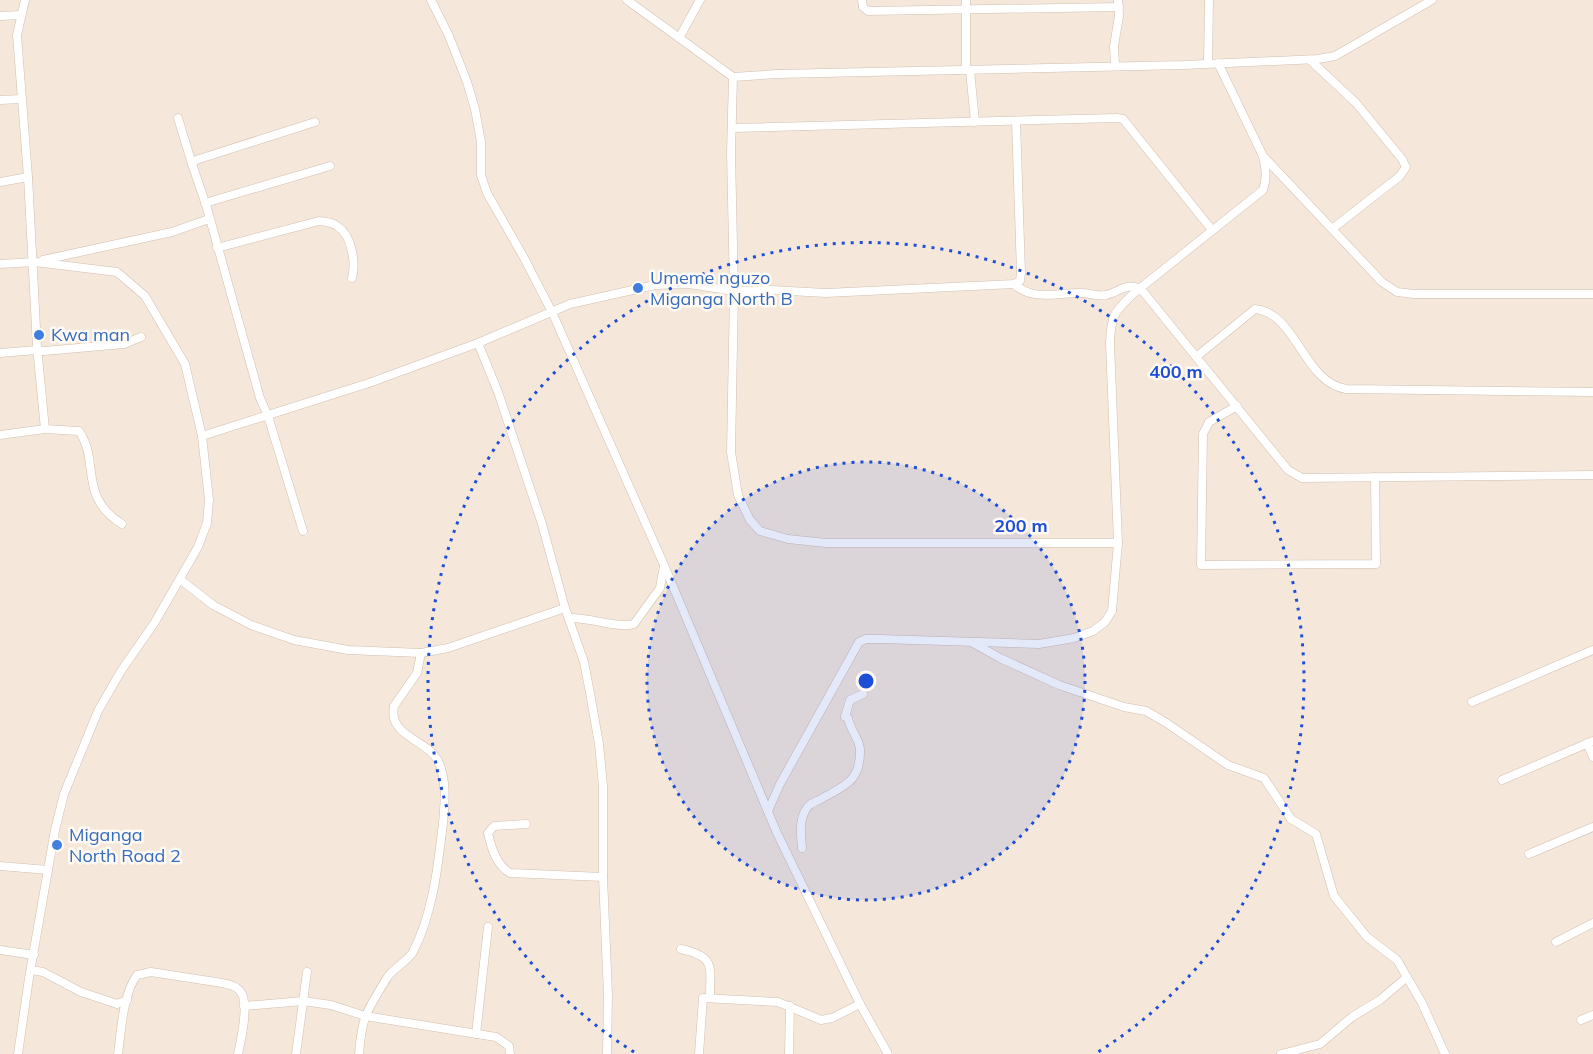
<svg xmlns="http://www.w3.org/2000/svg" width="1593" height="1054" font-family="Mulish,sans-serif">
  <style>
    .residential { fill: #f5e8da }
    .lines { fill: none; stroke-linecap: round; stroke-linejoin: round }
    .minor-casing { stroke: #d1beb0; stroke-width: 9 }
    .minor { stroke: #fff; stroke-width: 8 }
    .ring { fill: none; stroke: #1d4ed8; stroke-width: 3; stroke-dasharray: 3 6 }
    .shop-dot { fill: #3f7fe0; stroke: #fffaf3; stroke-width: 2 }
    .labels { text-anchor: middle; stroke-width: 5; stroke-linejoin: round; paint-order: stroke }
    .shop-label { font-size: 18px; fill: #366cbe; stroke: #fffaf3; text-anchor: start }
    .centre { fill: #1d4ed8; stroke: #fffaf3; stroke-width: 3 }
    .ring-label { font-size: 18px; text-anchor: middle; font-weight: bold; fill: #1d4ed8; stroke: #fffaf3; stroke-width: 5; stroke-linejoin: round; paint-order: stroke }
  </style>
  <rect width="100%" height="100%" fill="#fdf6ec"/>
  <rect class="residential" x="0" y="0" width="1593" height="1054"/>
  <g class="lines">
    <g class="minor-casing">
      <g id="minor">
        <polyline points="25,0 17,35 28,177 37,347 45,429"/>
        <polyline points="431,0 449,36 467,82 475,109 481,142 481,175 487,193 523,256 552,312 664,565 777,833 860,1004 888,1054"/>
        <polyline points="627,0 733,77"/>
        <polyline points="862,0 863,7 868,11 1119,7"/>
        <polyline points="0,16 21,15"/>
        <polyline points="679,38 700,0"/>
        <polyline points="1310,60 1356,103 1402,159 1406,167 1400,176 1332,229"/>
        <polyline points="1208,63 1209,0"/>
        <polyline points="1115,66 1114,46 1119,16 1118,0"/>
        <polyline points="966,70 966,0"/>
        <polyline points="970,70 975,122"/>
        <polyline points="0,100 21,99"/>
        <polyline points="178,118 192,164"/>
        <polyline points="732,128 1117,118 1123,119 1212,230"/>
        <polyline points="1264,157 1382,282 1397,292 1414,294 1593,294"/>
        <polyline points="0,182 28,177"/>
        <polyline points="205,203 330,166"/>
        <path d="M217,248L319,221C325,222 332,222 337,226C352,235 356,263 352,278"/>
        <polyline points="43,260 172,232 209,219"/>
        <polyline points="0,264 35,262 117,272 145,296 185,364 202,436 209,500 207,523 198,547 155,622 121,671 98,711 64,794 55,830 29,978 18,1054"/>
        <path d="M1014,284C1033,302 1059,292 1082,293C1090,293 1098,297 1106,295C1120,292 1125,282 1141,289L1288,470L1302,478L1593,475"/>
        <polyline points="478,343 498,392 542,524 565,608 584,662 590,693 599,744 603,786 603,877 608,995 607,1054"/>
        <polyline points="0,353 37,350 44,351 124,344 141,337"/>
        <path d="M1196,357L1255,309C1297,313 1303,382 1346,389L1593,392"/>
        <polyline points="1237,406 1209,422 1203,434 1201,565 1376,564 1375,477"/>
        <path d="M0,435L45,429L79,431C100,461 78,497 122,524"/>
        <polyline points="202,436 369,383 478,343 570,304 655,285 689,284 734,291 771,290 826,293 1014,284 1020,281 1021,273 1016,121"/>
        <polyline points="303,531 268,416 260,398 207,208 192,164 196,160 315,122"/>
        <polyline points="1118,543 826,543 788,539 760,531 750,520 738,495 731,452 734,291 731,153 733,77 777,74 1184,65 1318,59 1335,56 1432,0"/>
        <polyline points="181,580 213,605 251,625 294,640 348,650 421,653 448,648 565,608"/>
        <path d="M570,618C588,617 620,629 634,624L660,588L664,566"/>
        <polyline points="973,643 1000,658 1059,685 1124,707 1146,711 1165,722 1228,765 1264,778 1291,819 1316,834 1334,896 1367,937 1397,960 1422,1003 1445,1054"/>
        <polyline points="1472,702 1593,650"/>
        <polyline points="1587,743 1593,757"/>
        <polyline points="1502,780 1593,741"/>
        <path d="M768,811L780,784L859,642L866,639H880L1039,644L1074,638L1093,631L1105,622L1112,611L1118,543L1110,343C1111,315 1114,312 1134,293L1263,190C1267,178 1266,169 1263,156L1218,63"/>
        <path d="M526,824L494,826L488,833C491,847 496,865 510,873L603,877"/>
        <path d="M802,848C801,836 799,822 805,811C808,804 813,803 819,800C843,786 861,783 860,749C859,739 850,729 848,718L845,717L850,700L863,694"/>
        <polyline points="1529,854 1593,827"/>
        <polyline points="0,866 48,870"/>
        <polyline points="1556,942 1593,923"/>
        <path d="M681,949C716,957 710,966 710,998"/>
        <polyline points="0,950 34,955"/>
        <polyline points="31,970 43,972 81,992 117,1004 127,1000"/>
        <polyline points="244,1006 303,1001 331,1005 365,1016 496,1037 509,1046 510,1054"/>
        <polyline points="1581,1020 1593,1015"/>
        <polyline points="476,1034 488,927"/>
        <path d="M118,1054C121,1031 123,994 137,975L151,972L222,983C228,984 236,986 240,991C250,1002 241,1040 238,1054"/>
        <polyline points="296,1054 307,972"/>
        <path d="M359,1054C360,1042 361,1029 365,1018C368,1009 382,986 387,978C394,967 406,963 413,952C433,913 438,866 443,823C445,803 447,777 437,759C425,739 388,736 394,706L417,673L421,653"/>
        <polyline points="699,1054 703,998 778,1002 821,1020 832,1018 860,1004"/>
        <polyline points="789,1054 790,1006"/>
        <polyline points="1281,1054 1320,1044 1352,1017 1380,1000 1407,977"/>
      </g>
    </g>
    <use href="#minor" class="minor"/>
  </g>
  <circle cx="866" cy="681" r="219" fill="#1d4ed8" fill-opacity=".12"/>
  <g class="ring">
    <circle cx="866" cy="681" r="219"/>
    <path d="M634 1052A438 438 0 1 1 1098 1052"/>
  </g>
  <g class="shop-dot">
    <circle cx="638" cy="288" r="6"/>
    <circle cx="39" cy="335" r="6"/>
    <circle cx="57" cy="845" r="6"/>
  </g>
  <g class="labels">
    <g class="shop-label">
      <text x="650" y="284">Umeme nguzo<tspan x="650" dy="21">Miganga North B</tspan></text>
      <text x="51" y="341">Kwa man</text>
      <text x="69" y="841">Miganga<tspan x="69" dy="21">North Road 2</tspan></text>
    </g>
  </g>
  <circle cx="866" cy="681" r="9" class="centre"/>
  <g class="ring-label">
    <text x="1176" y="378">400 m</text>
    <text x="1021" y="532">200 m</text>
  </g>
</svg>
